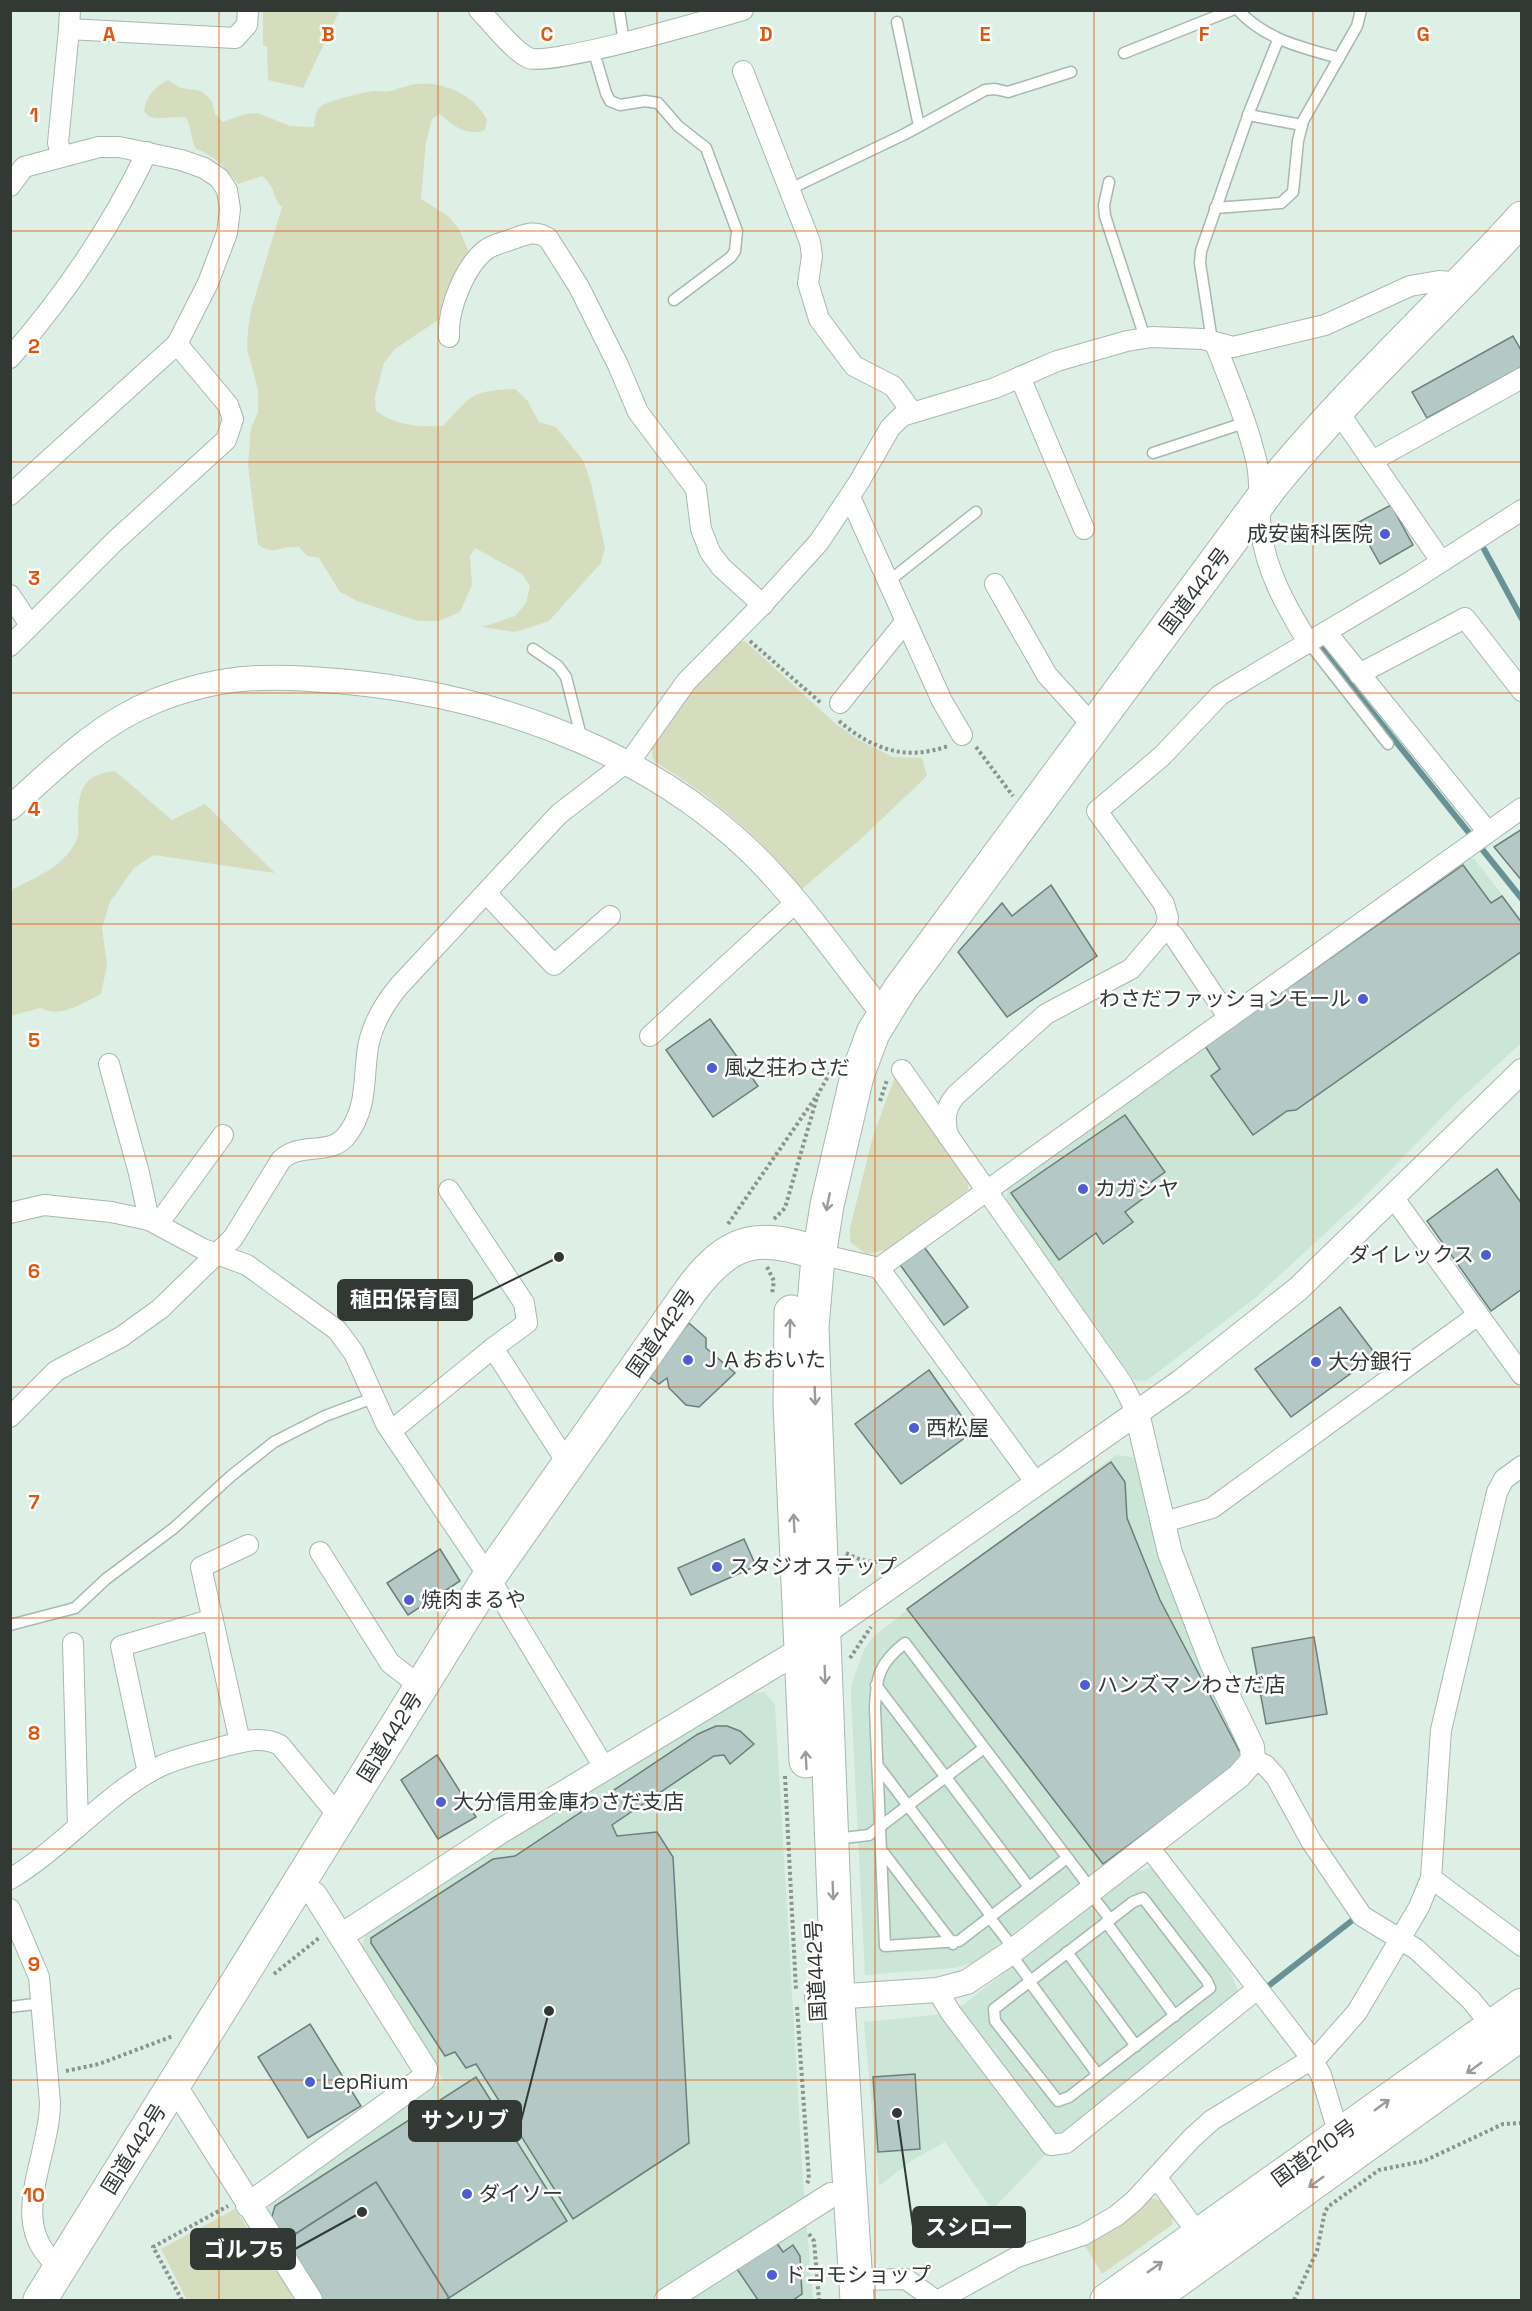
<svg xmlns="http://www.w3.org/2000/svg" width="1532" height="2311" font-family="'Space Grotesk','Noto Sans JP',sans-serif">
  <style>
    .built { fill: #cbe5d7 }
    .green { fill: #d6ddbf }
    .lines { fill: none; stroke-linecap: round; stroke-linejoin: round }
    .stream { stroke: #699296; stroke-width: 6 }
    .building { fill: #b4c8c5; stroke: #6b7e7b; stroke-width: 1.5 }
    .service-casing { stroke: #a7b8af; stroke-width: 13 }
    .minor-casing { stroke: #a7b8af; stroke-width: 22 }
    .tertiary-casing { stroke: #a7b8af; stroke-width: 26 }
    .trunk-casing { stroke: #a7b8af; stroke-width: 35 }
    .path { stroke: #88948e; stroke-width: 4; stroke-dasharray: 3 3; stroke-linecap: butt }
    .service { stroke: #fff; stroke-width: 10 }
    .minor { stroke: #fff; stroke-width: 20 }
    .tertiary { stroke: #fff; stroke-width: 24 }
    .trunk { stroke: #fff; stroke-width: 33 }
    .oneway { stroke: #989c9a }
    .grid { fill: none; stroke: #df570e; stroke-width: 1.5; stroke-opacity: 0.55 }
    .poi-dot { fill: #4f5dd3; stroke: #fff; stroke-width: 2 }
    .labels { text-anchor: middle; stroke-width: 5; stroke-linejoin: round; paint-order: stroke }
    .poi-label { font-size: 21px; fill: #323935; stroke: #fff; text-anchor: start }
    .street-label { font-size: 21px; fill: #323935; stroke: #fff }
    .grid-label { font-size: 20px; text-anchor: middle; font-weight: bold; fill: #df570e; stroke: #fff; stroke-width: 5; stroke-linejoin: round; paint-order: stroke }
    .leader { fill: none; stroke: #323935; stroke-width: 2 }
    .callout-dot { fill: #323935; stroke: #fff; stroke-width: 2 }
    .callout { fill: #323935; stroke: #323935; stroke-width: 2 }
    .callout-label { font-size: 22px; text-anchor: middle; font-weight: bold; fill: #fff }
  </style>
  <rect width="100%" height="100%" fill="#deefe6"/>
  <g class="built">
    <polygon points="1470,858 1475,860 1521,919 1521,1043 1458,1101 1363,1198 1254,1299 1146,1381 1134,1380 1007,1200 1007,1186"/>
    <polygon points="1116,1455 1138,1458 1152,1533 1190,1634 1244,1760 975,1962 955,1968 865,1975 851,1696 852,1683 864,1650 873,1637 919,1601"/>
    <polygon points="764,1692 775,1704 803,2181 813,2300 319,2300 266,2219 270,2202 443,2080 362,1947 367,1931 619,1764 745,1696"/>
    <polygon points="1153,1867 1228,1967 1238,1991 1233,1998 1062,2137 992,2210 945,2142 914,2159 879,2186 864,2022 935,2015 963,2005 1130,1874"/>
  </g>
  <g class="green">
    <polygon points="263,11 343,11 339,12 303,88 268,80 267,46 263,46"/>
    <path d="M168,80L181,88L201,91L212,101L215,114L223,122L245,114L258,113L290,126L314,127C315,119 315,111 321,106C328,101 366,91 375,91C380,91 385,92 389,91C398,90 407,85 416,84C443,80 476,96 487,120L485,130C467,137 453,126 440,114L432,119L426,142L421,199L448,216L459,229L472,259L473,283L463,298L443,309L438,320L395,349L384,363L375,397L376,411C396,426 419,427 443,426C471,396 471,390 515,389L527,400L539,422L556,427L583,460L591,483L605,548L601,563L549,621L515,632L482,627L515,616L526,603L530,586L522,574L475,548L470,556L472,585L460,612L439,621H418L357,601L340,592L319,558L307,556L299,547C282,545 272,557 258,544L248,465L251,428L258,412V390L247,349L248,330L251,310L282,207C271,196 278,190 262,176L238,184C226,168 215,156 196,149C190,138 192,128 186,118C172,114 152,125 144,111C146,97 155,86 168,80Z"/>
    <path d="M745,641L836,724L859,740L893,757L922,758L927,776L864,836L802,889C756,833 717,800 654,761L651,748L685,692L738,642Z"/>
    <path d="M115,771L172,820L205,804L275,873L154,855L134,868L110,902L102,928L107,965L101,994C82,1003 61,1019 40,1008L11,1016V890C35,878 68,865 78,836C79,831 78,823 78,818C78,788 85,774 115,771Z"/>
    <polygon points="896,1074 969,1176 968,1190 886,1250 866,1254 850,1242 850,1228 873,1136"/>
    <path d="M1150,2198L1163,2201L1173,2216L1172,2225L1102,2274L1084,2244C1109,2236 1132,2218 1150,2198Z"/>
    <polygon points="235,2209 296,2300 187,2300 161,2249"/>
  </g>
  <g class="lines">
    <g class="stream">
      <polyline points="1484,549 1522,619"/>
      <polyline points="1316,642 1522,899"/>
      <polyline points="1267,1987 1354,1919 1360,1922"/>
    </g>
  </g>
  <g class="building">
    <polygon points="1513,336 1522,352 1522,367 1427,418 1412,392"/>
    <polygon points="1391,505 1413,545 1380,564 1357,523"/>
    <polygon points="1522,829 1522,881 1494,847"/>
    <polygon points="1463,865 1491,903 1502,896 1522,923 1522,951 1296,1110 1287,1111 1253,1135 1211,1076 1220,1069 1205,1046"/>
    <polygon points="1051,885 1097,956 1007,1017 958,952 1002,903 1012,916"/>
    <polygon points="710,1019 758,1086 713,1117 666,1050"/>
    <polygon points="1125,1115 1165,1172 1147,1185 1152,1192 1125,1212 1133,1222 1103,1244 1096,1233 1059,1260 1011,1193"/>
    <polygon points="1497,1169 1522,1204 1522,1289 1491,1311 1427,1221"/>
    <polygon points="922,1244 968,1307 944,1325 898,1262"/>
    <polygon points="1340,1307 1376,1355 1291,1417 1255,1369"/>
    <polygon points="689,1323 706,1338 706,1348 735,1373 699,1407 686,1405 669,1388 667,1378 659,1384 644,1373"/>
    <polygon points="929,1370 973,1432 901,1484 855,1424"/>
    <polygon points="1111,1462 1125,1482 1127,1518 1160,1600 1244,1760 1103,1864 907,1609"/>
    <polygon points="744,1539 756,1566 691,1595 678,1568"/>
    <polygon points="440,1549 460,1581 408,1615 387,1583"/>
    <polygon points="1314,1637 1327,1714 1266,1724 1252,1648"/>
    <polygon points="716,1726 727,1726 740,1731 754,1744 730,1764 724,1755 714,1756 612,1825 617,1836 657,1832 673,1857 689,2143 573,2219 476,2064 466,2068 455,2052 445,2056 371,1943 371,1938 493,1859 515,1856 698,1734"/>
    <polygon points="437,1755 476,1817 438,1839 401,1780"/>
    <polygon points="310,2024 361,2106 308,2138 258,2057"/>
    <polygon points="915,2074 920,2149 878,2152 873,2077"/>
    <polygon points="476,2077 567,2221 449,2298 376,2182 283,2242 270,2223 275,2206"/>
    <polygon points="376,2182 449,2298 445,2300 322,2300 283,2242"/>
    <polygon points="776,2242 783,2252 793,2245 800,2256 802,2294 793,2300 758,2300 737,2269"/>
  </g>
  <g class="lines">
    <g class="service-casing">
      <g id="service">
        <polyline points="619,10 624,42"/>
        <path d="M1238,10C1266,40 1301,47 1339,58"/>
        <polyline points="897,22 919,126"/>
        <polyline points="593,49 606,93 610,101 620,105 645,101 658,103 678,126 706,148 737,231 735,251 731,257 674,300"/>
        <polyline points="1124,53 1232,10"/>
        <polyline points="1248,115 1302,125"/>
        <polyline points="1109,182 1104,205 1105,216 1145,338"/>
        <polyline points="790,189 905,134 985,90 995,89 1008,92 1071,72"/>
        <polyline points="1215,208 1281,203 1293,192 1298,141 1303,121 1357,26 1361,10"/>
        <polyline points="1212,341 1200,263 1201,251 1250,110 1278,40"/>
        <polyline points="1153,453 1244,423"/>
        <polyline points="889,581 976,512"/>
        <polyline points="1308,642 1388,744"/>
        <polyline points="533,649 558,666 566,677 582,740"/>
        <polyline points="10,1625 75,1608 106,1579 174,1528 231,1476 274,1442 325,1416 373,1398"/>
        <polyline points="876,1685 1029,1887"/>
        <polyline points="878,1766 992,1917"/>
        <polyline points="835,1839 869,1835 984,1748"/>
        <polyline points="883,1852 953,1944"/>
        <path d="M1067,1858L959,1941L885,1946L875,1709C876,1677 879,1663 905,1643L1091,1889"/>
        <polyline points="1089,1892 1110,1919"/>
        <polygon points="1143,1898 1207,1981 1210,1988 1069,2097 1058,2101 995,2021 994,2009 1133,1902"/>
        <polyline points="990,1918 1014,1949"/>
        <polyline points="1106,1922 1175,2016"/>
        <polyline points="1067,1952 1136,2046"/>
        <polyline points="1010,1953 1030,1980"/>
        <polyline points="1029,1981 1098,2075"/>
        <polyline points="10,2007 43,2003"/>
      </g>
    </g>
    <g class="minor-casing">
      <g id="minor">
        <path d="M479,10C492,23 513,51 529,58C549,67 712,19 743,10"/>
        <polyline points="69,29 70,10"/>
        <polyline points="743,71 810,242 812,256 808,283 819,319 854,366 893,386 912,412"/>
        <polyline points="62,156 58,143 69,29 235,38 247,25 248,10"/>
        <polyline points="10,186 24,167 99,147 119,147 181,160 204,168 219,178 227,190 230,209 227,233 208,283 177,344 10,495"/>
        <path d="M449,337C447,310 465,265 487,249C495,244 505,242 513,239C526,234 535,230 548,238L579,287L618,365L638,412L696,489L701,529L710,552L721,567L763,605"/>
        <path d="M1215,343C1230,383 1248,423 1257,464C1261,485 1258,507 1261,529C1265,570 1287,608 1308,642"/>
        <path d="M10,358C65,295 111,228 147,152"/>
        <polyline points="1020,377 1084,529"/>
        <polyline points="1337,410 1441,561"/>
        <polyline points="1372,461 1522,378"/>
        <polyline points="850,497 942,701 962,735"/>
        <polyline points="995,584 1047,675 1094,727"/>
        <polyline points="10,595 30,625"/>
        <polyline points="1326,632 1488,832"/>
        <polyline points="10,646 115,541 226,440 233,419 228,405 177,344"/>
        <polyline points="1359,674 1465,618 1522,691"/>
        <polyline points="840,703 906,621"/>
        <polyline points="486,893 554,965 610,916"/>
        <polyline points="1165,929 1174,936 1229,1018"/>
        <polyline points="650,1036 795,903"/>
        <polyline points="109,1064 139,1173 149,1220"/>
        <polyline points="902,1070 1122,1383 1137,1413"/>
        <path d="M948,1136C944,1120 945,1107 956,1095L1046,1014L1131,969L1165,929L1168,918L1164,904L1097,811L1162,756L1220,695L1413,580L1522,510"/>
        <polyline points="1393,1197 1522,1375"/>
        <polyline points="10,1213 44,1205 111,1212 149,1220 203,1249 247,1265 337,1330 354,1353 386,1424 489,1577 604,1767"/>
        <polyline points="158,1224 223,1135"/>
        <polyline points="819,1254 879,1268 1036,1483"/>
        <polyline points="879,1268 1522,808"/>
        <polyline points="493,1348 568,1464"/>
        <path d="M10,1417L56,1371L121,1337L160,1309L233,1238L281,1160C300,1141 331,1157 347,1135C368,1108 363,1078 368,1047C372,1025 385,1003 399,986L559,814L633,757L686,682L761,606L819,542L859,482L890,428L902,416L995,388L1057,361L1127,341L1152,337L1203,339L1233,347L1325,325L1410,286L1439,281L1463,283"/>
        <polyline points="391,1431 493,1348 527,1323 524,1303 449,1190"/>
        <polyline points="1161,1523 1212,1508 1478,1315"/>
        <polyline points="320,1552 390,1663 421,1687"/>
        <polyline points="73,1643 78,1827"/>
        <polyline points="240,1742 201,1567 248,1545"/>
        <polyline points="1253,1760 1265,1765 1276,1777 1311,1841 1362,1916 1416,1949 1471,2000 1492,2026"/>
        <polyline points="148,1773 121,1646 213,1619"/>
        <polyline points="1148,1846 1312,2059 1321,2075 1339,2135"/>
        <polyline points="1431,1878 1522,1946"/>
        <path d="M10,1879C63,1848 108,1791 161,1766C180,1757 202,1753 222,1747C242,1742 261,1735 280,1745L340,1818"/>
        <path d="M10,1909L39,1977L50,2103C50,2158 4,2226 60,2267"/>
        <polyline points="937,1990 951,2013 1051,2145 1066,2143 1256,1990"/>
        <polyline points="1157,2178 1199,2235"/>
        <polyline points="855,2280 906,2279 935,2300"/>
        <polyline points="939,2300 1017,2257 1083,2235 1116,2216 1134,2201 1192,2138 1212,2120 1320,2054 1357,2012 1419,1907 1431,1878 1441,1730 1497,1492 1504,1479 1522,1466"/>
      </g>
    </g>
    <g class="tertiary-casing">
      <g id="tertiary">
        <path d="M10,808C56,767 98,724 155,701C225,673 275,675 348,682C484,695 626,743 731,834C789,884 834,951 881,1011"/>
        <polyline points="341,1936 501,1831 800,1650 1182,1381 1298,1289 1522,1071"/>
        <polyline points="817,1998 937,1990 967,1982 1010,1953 1239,1776 1253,1760 1252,1747 1212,1663 1170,1553 1137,1413"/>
        <polyline points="174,2085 310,2300"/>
        <polyline points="248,2205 423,2079 425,2069 315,1895 299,1884"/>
        <polyline points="667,2300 831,2195"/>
      </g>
    </g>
    <g class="trunk-casing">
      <g id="trunk">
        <polyline points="791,1312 790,1404 806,1761"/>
        <path d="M40,2300L489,1577L691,1290C729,1239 758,1232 819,1254"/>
        <path d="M857,2300L838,2002L812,1327L817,1269L827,1205L857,1076L873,1033L900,989L1272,485C1349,390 1440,309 1522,218"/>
        <polyline points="1107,2300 1522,2005"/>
        <polyline points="1150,2300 1522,2033"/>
      </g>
    </g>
    <g class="path">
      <polyline points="750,641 821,703"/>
      <path d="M839,721C873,750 906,761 948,746"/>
      <polyline points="976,747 1013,796"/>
      <polyline points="880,1101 887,1080"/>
      <polyline points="774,1219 785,1208 818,1094 830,1073"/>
      <polyline points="728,1224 818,1094"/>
      <polyline points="767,1267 774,1281 772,1294"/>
      <path d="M846,1553C859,1560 872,1564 887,1561"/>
      <polyline points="850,1658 871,1627"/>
      <polyline points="785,1776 796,1990"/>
      <polyline points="274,1974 319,1938"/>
      <polyline points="797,2007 809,2179 807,2184"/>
      <polyline points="66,2071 99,2064 173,2036"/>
      <polyline points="809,2234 814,2241 819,2300"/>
      <polyline points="182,2300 153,2247 228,2206"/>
      <polyline points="1294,2300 1317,2251 1325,2211 1329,2206 1379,2170 1424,2161 1503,2124 1522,2123"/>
    </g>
    <use href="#service" class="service"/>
    <use href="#minor" class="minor"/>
    <use href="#tertiary" class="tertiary"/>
    <use href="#trunk" class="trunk"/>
  </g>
  <defs><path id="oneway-shaft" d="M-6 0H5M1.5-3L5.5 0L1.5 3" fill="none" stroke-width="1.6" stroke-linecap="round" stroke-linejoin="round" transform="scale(1.5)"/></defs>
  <g class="oneway">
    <use href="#oneway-shaft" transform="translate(828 1202) rotate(101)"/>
    <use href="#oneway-shaft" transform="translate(790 1328) rotate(-89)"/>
    <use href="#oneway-shaft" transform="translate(815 1396) rotate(88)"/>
    <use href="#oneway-shaft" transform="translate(794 1523) rotate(-93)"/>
    <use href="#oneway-shaft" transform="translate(825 1675) rotate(88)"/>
    <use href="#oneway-shaft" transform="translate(806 1760) rotate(-93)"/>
    <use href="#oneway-shaft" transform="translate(833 1891) rotate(88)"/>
    <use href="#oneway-shaft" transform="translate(1474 2068) rotate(144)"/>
    <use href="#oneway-shaft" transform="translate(1382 2105) rotate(-36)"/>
    <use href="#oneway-shaft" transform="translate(1316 2182) rotate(144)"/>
    <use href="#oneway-shaft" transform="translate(1155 2267) rotate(-35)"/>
  </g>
  <path class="grid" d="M219,10V2300M438,10V2300M657,10V2300M875,10V2300M1094,10V2300M1313,10V2300M10,231H1522M10,462H1522M10,693H1522M10,924H1522M10,1156H1522M10,1387H1522M10,1618H1522M10,1849H1522M10,2080H1522"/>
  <g class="poi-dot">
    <circle cx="1385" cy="534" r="6"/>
    <circle cx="1363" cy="999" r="6"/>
    <circle cx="712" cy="1068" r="6"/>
    <circle cx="1083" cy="1189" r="6"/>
    <circle cx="1486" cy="1255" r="6"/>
    <circle cx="688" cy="1360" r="6"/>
    <circle cx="1316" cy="1362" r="6"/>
    <circle cx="914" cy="1428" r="6"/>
    <circle cx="717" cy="1567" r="6"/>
    <circle cx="409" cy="1600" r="6"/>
    <circle cx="1085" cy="1685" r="6"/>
    <circle cx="441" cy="1802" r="6"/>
    <circle cx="310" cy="2082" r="6"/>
    <circle cx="467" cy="2194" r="6"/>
    <circle cx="772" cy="2275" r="6"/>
  </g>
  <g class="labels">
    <g class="poi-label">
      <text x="1373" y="541" text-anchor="end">成安歯科医院</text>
      <text x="1351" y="1006" text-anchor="end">わさだファッションモール</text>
      <text x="724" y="1075">風之荘わさだ</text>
      <text x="1095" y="1196">カガシヤ</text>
      <text x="1474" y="1262" text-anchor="end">ダイレックス</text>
      <text x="700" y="1367">ＪＡおおいた</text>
      <text x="1328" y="1369">大分銀行</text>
      <text x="926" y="1435">西松屋</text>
      <text x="729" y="1574">スタジオステップ</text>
      <text x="421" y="1607">焼肉まるや</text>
      <text x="1097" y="1692">ハンズマンわさだ店</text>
      <text x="453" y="1809">大分信用金庫わさだ支店</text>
      <text x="322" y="2089">LepRium</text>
      <text x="479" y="2201">ダイソー</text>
      <text x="784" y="2282">ドコモショップ</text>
    </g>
    <g class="street-label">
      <text transform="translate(1195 591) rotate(-53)" y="7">国道442号</text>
      <text transform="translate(661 1333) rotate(-55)" y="7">国道442号</text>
      <text transform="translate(390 1737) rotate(-58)" y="7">国道442号</text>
      <text transform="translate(816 1971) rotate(-93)" y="7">国道442号</text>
      <text transform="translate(134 2149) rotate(-58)" y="7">国道442号</text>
      <text transform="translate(1314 2153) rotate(-36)" y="7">国道210号</text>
    </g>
  </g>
  <g class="grid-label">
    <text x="109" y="41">A</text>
    <text x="328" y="41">B</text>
    <text x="547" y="41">C</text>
    <text x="766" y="41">D</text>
    <text x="985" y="41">E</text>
    <text x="1204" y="41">F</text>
    <text x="1423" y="41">G</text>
    <text x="34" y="122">1</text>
    <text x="34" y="353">2</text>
    <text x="34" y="585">3</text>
    <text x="34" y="816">4</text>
    <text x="34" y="1047">5</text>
    <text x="34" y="1278">6</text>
    <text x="34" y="1509">7</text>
    <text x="34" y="1740">8</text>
    <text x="34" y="1971">9</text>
    <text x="34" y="2202">10</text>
  </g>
  <path class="leader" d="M559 1257L472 1300M549 2011L521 2121M897 2113L913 2227M362 2212L295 2249"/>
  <g class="callout-dot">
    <circle cx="559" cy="1257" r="6"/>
    <circle cx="549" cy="2011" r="6"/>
    <circle cx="897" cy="2113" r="6"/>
    <circle cx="362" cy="2212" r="6"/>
  </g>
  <g class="callout">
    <rect x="338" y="1280" width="134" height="40" rx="6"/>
    <rect x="409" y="2101" width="112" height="40" rx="6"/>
    <rect x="913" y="2207" width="112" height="40" rx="6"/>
    <rect x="191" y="2229" width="104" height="40" rx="6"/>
  </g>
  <g class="callout-label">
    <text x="405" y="1307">稙田保育園</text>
    <text x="465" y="2128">サンリブ</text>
    <text x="969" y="2235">スシロー</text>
    <text x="243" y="2257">ゴルフ5</text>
  </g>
  <rect width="1532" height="2311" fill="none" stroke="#323935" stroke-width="24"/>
</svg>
